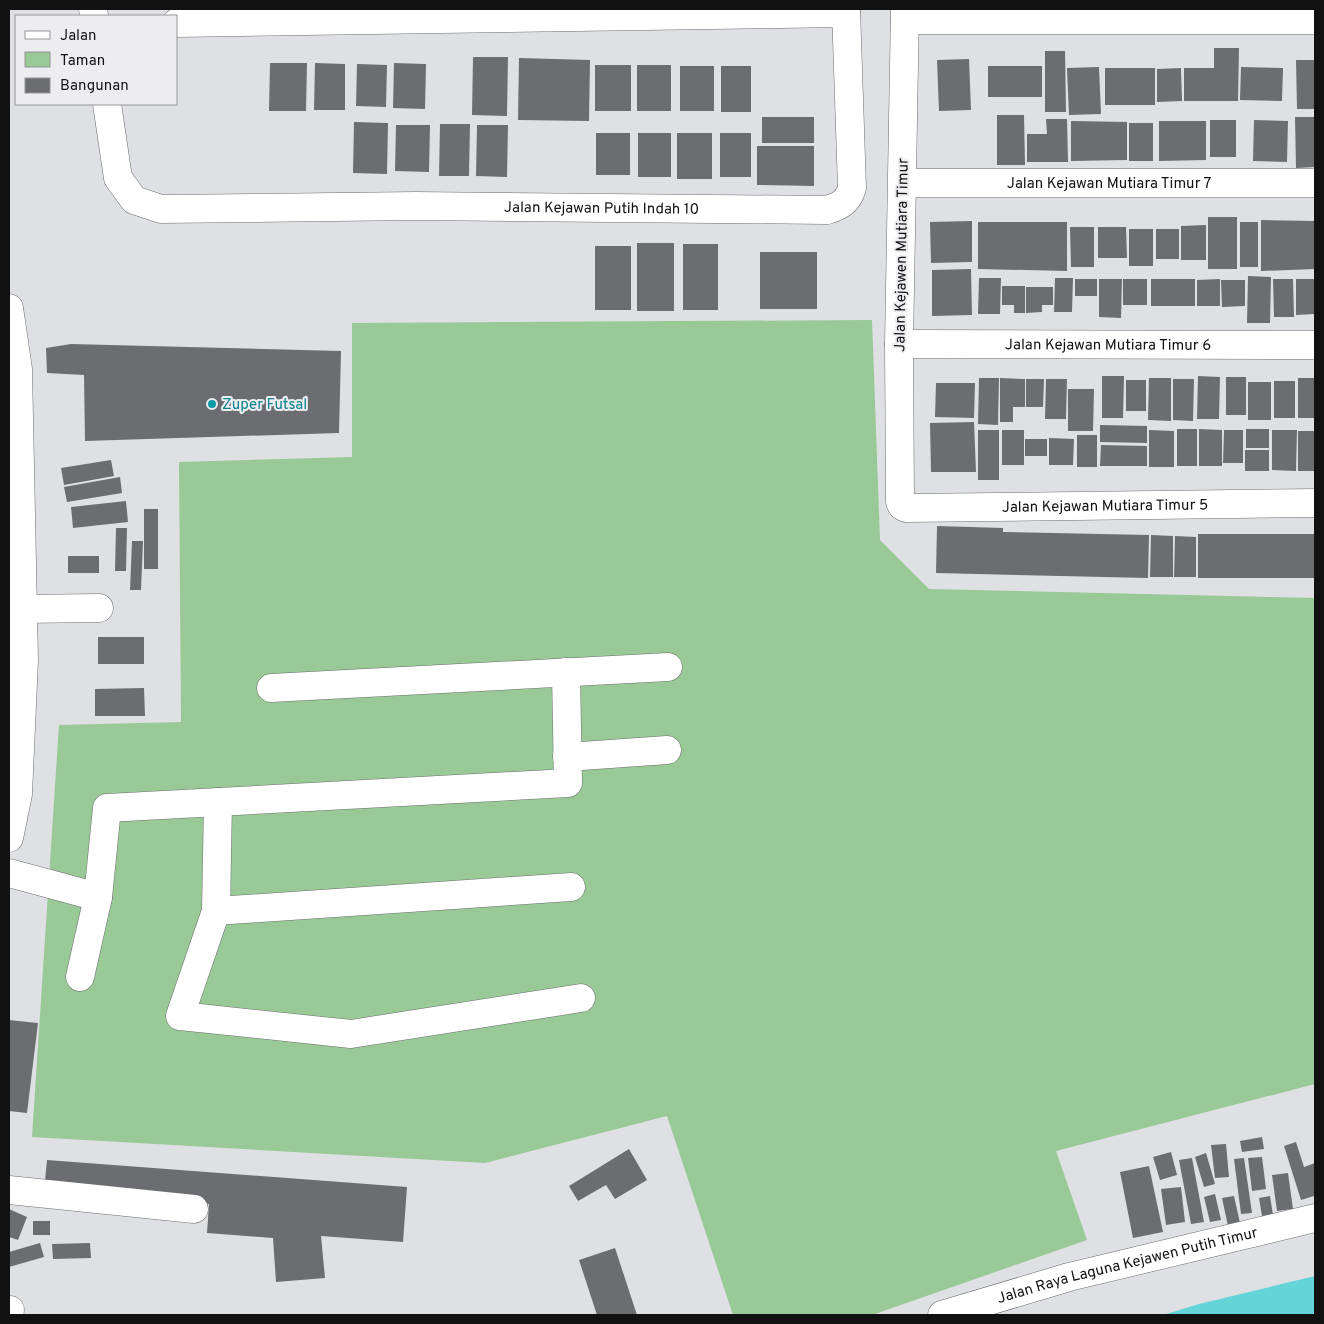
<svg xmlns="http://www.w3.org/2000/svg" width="1324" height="1324" font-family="Overpass,sans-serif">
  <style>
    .green { fill: #98c996 }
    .water { fill: #63d5d9 }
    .building { fill: #6c6d70 }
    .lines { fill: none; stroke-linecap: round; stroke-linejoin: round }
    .minor-casing { stroke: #6c6d6f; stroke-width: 29 }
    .minor { stroke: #fff; stroke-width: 28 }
    .culture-dot { fill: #0f9aa8; stroke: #ededf0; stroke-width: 2 }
    .labels { text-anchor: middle; stroke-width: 4; stroke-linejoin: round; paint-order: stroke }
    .street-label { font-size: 15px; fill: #111112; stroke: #ededf0 }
    .culture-label { font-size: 15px; fill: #0d838f; stroke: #ededf0; text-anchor: start }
  </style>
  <rect width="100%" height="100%" fill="#dfe0e3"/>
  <polygon class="green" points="872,320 880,540 929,589 1315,598 1315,1084 1056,1151 1087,1240 872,1315 733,1315 667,1116 485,1163 32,1137 59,725 181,722 179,462 352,457 352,323"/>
  <polygon class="water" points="1315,1276 1315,1315 1163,1315 1199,1304"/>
  <g class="building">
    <polygon points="1214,48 1239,48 1238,101 1184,101 1184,68 1214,68"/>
    <polygon points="1045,51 1065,51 1066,112 1045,112"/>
    <polygon points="473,57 508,57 507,116 472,115"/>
    <polygon points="519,58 590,60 589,121 518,120"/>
    <polygon points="969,59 971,110 939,111 937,60"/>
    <polygon points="1296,60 1315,60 1315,109 1297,109"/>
    <polygon points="270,63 307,63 306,111 269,111"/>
    <polygon points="315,63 345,64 345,110 314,110"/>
    <polygon points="394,63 426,64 425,109 393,108"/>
    <polygon points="357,64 387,65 386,107 356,106"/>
    <rect x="595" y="65" width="36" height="46"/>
    <rect x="637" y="65" width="34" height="46"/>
    <rect x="680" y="66" width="34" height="45"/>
    <rect x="721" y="66" width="30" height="46"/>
    <rect x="988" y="66" width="54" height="31"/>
    <polygon points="1099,67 1101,114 1069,115 1067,68"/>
    <polygon points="1241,67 1283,68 1282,101 1240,100"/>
    <rect x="1105" y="68" width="50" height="37"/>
    <polygon points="1181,68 1182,101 1157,102 1157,69"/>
    <polygon points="997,115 1024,115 1025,165 997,165"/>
    <rect x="762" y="117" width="52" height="26"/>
    <polygon points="1295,117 1315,117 1315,167 1296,168"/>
    <polygon points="1046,119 1067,119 1068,162 1027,162 1027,134 1047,134"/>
    <rect x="1210" y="120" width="26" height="37"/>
    <polygon points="1254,120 1288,121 1287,162 1253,161"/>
    <polygon points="1071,121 1127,122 1127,160 1071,161"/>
    <polygon points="1159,121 1206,121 1206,160 1159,161"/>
    <polygon points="354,122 388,123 387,174 353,173"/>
    <rect x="1129" y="123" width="24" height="38"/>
    <polygon points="440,124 470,124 469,176 439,176"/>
    <polygon points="396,125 430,125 429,172 395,171"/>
    <polygon points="477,125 508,125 507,177 476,176"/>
    <rect x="596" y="133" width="34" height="42"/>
    <rect x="638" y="133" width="33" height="44"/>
    <rect x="677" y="133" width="35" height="46"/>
    <rect x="720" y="133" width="31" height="44"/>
    <polygon points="757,146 814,146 814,186 757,185"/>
    <rect x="1208" y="217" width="29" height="52"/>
    <polygon points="1261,220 1315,221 1315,269 1261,271"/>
    <polygon points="972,221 972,262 931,263 930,222"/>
    <polygon points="978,222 1067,222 1067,271 978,269"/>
    <rect x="1240" y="222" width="18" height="45"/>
    <polygon points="1206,225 1206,260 1181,260 1181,226"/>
    <polygon points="1070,227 1094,227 1094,267 1071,267"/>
    <polygon points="1098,227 1126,227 1127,258 1098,258"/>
    <rect x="1129" y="229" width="24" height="37"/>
    <rect x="1156" y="229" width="23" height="30"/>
    <rect x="637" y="243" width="37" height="68"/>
    <rect x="683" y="244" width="35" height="66"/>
    <rect x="595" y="246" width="36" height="64"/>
    <rect x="760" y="252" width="57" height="57"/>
    <polygon points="971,269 972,315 932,316 932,270"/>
    <polygon points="1248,276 1271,277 1270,323 1247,323"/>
    <polygon points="979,278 1001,278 1000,314 978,314"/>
    <polygon points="1055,278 1073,278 1072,312 1054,312"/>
    <rect x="1075" y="279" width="22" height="17"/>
    <polygon points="1099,279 1122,279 1121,318 1099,317"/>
    <rect x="1123" y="279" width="24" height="26"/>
    <rect x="1151" y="279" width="44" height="27"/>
    <polygon points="1220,279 1220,306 1197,306 1197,280"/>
    <polygon points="1273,279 1293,279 1294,317 1274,317"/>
    <polygon points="1296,279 1315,279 1315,314 1296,315"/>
    <polygon points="1221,280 1245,280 1245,306 1222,307"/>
    <polygon points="1002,286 1025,286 1025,313 1014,313 1014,305 1002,305"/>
    <polygon points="1026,287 1053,287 1053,305 1042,305 1042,312 1026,313"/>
    <polygon points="71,344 341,351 339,433 85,441 84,375 47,373 46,348"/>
    <polygon points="1102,376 1124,376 1123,418 1102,418"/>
    <polygon points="1198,376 1220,377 1219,419 1197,419"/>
    <rect x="1226" y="377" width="20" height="38"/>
    <polygon points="979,378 999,378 998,425 978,424"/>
    <polygon points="1000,378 1025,379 1025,407 1013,407 1013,422 1000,422"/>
    <polygon points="1149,378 1171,378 1171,421 1148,420"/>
    <rect x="1298" y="378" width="17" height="40"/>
    <polygon points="1026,379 1044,379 1043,407 1026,407"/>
    <polygon points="1046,379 1067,379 1066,419 1045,419"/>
    <polygon points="1173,379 1194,379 1193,421 1173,420"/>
    <rect x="1126" y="380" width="20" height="31"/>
    <rect x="1274" y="381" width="21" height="37"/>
    <rect x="1248" y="382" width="23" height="38"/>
    <polygon points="936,383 975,383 974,418 935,417"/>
    <polygon points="1068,389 1094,389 1093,431 1068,431"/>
    <polygon points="974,422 976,472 931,472 930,423"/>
    <polygon points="1100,425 1147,426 1147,443 1100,442"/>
    <rect x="1177" y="429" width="20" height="37"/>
    <polygon points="1199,429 1222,430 1222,466 1199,466"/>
    <rect x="1246" y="429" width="23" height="19"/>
    <rect x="978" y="430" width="21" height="50"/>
    <rect x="1002" y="430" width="22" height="35"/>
    <polygon points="1149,430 1174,431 1174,467 1149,467"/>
    <polygon points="1224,430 1243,430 1243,463 1223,463"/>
    <polygon points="1272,430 1297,430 1296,471 1272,470"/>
    <rect x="1298" y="431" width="17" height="40"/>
    <rect x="1077" y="435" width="20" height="32"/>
    <polygon points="1049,438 1074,439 1073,465 1049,465"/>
    <rect x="1025" y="439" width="22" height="17"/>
    <polygon points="1101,445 1147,446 1147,466 1100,466"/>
    <rect x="1245" y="450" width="24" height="21"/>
    <polygon points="111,460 114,476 64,485 61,468"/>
    <polygon points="120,477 122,493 67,502 64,487"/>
    <polygon points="126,501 128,522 73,528 71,507"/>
    <rect x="144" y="509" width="14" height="60"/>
    <polygon points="937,526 1003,528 1003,532 1149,535 1148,578 936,573"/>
    <polygon points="116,528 127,528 126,571 115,571"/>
    <rect x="1198" y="534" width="117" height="44"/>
    <polygon points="1151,535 1173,536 1173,577 1150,577"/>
    <polygon points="1175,536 1196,537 1196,577 1174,577"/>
    <polygon points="132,541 143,541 141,590 130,590"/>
    <rect x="68" y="556" width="31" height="17"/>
    <rect x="98" y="637" width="46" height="27"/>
    <polygon points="144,688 145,716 95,716 95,689"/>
    <polygon points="9,1020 38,1023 27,1113 9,1111"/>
    <polygon points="1262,1137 1264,1149 1242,1152 1240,1141"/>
    <polygon points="1296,1142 1304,1167 1315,1163 1315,1199 1314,1196 1301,1200 1284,1146"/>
    <polygon points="1226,1144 1229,1177 1215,1178 1211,1145"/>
    <polygon points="629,1149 647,1180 615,1199 606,1185 578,1201 569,1186"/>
    <polygon points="1171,1152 1177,1175 1160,1180 1153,1157"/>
    <polygon points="1206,1153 1215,1184 1204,1187 1195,1157"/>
    <polygon points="1262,1157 1266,1189 1252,1191 1248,1158"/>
    <polygon points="1192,1158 1204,1222 1191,1224 1179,1160"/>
    <polygon points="1244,1158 1252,1213 1241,1214 1234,1159"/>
    <polygon points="47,1160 407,1187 403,1242 321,1236 325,1278 276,1282 273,1238 207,1233 209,1204 44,1191"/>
    <polygon points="1149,1166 1163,1232 1133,1238 1120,1172"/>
    <polygon points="1288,1173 1293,1209 1277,1211 1272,1175"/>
    <polygon points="1181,1187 1185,1222 1166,1225 1161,1189"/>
    <polygon points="1215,1194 1221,1220 1210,1222 1204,1197"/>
    <polygon points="1234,1196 1240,1223 1228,1226 1222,1198"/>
    <polygon points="1270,1196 1273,1215 1262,1216 1259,1198"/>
    <polygon points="9,1209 27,1217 18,1240 9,1237"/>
    <rect x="33" y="1221" width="17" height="14"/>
    <polygon points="40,1243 44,1257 9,1267 9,1252"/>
    <polygon points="90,1243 91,1258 53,1259 52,1244"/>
    <polygon points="615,1248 637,1315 597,1315 579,1260"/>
  </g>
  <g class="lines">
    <g class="minor-casing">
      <g id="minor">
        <polyline points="93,9 94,16"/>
        <path id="s1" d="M905,9L899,344L900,502L902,506L906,508L1315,503"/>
        <polyline points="905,20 1315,20"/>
        <polyline points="176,23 846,13"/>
        <path id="s2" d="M107,104L118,178L134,200L161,209L416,206L827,210C840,206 848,202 852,188L846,9"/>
        <path id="s3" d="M903,183H1315"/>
        <polyline points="9,308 18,369 24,660 18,794 9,838"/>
        <path id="s4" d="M899,344L1315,345"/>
        <polyline points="23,609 99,608"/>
        <polyline points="271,688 668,667"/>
        <polyline points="567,757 667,750"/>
        <polyline points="218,802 216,911 180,1016 351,1034 581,998"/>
        <polyline points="9,873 98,897 80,977"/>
        <polyline points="98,897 107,808 568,783 566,672"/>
        <polyline points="216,911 571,887"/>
        <polyline points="9,1190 194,1209"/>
        <polyline points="9,1310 10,1310"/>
        <path id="s5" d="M942,1315L1069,1277L1315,1218"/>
      </g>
    </g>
    <use href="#minor" class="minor"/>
  </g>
  <circle class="culture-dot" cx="212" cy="404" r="5"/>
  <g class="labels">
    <g class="street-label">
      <text dy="5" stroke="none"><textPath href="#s3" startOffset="206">Jalan Kejawan Mutiara Timur 7</textPath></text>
      <text dy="5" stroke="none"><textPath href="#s2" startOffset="571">Jalan Kejawan Putih Indah 10</textPath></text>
      <text transform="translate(901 255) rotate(-89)" y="5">Jalan Kejawen Mutiara Timur</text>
      <text dy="5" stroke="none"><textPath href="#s4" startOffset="209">Jalan Kejawan Mutiara Timur 6</textPath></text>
      <text dy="5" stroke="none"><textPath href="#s1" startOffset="701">Jalan Kejawan Mutiara Timur 5</textPath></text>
      <text dy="5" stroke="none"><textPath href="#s5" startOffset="192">Jalan Raya Laguna Kejawen Putih Timur</textPath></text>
    </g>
    <g class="culture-label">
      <text x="222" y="409">Zuper Futsal</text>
    </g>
  </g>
  <rect width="1324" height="1324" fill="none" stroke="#111112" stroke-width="20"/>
  <rect x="15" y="15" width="162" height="90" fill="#ededf0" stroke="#959597"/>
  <rect x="25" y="31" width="25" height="8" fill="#ffffff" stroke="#959597"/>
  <text x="60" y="40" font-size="15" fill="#111112">Jalan</text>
  <rect x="25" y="52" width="25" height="15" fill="#98c996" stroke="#959597"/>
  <text x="60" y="65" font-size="15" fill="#111112">Taman</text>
  <rect x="25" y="78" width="25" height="15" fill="#6c6d70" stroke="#959597"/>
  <text x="60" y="90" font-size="15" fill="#111112">Bangunan</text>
</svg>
